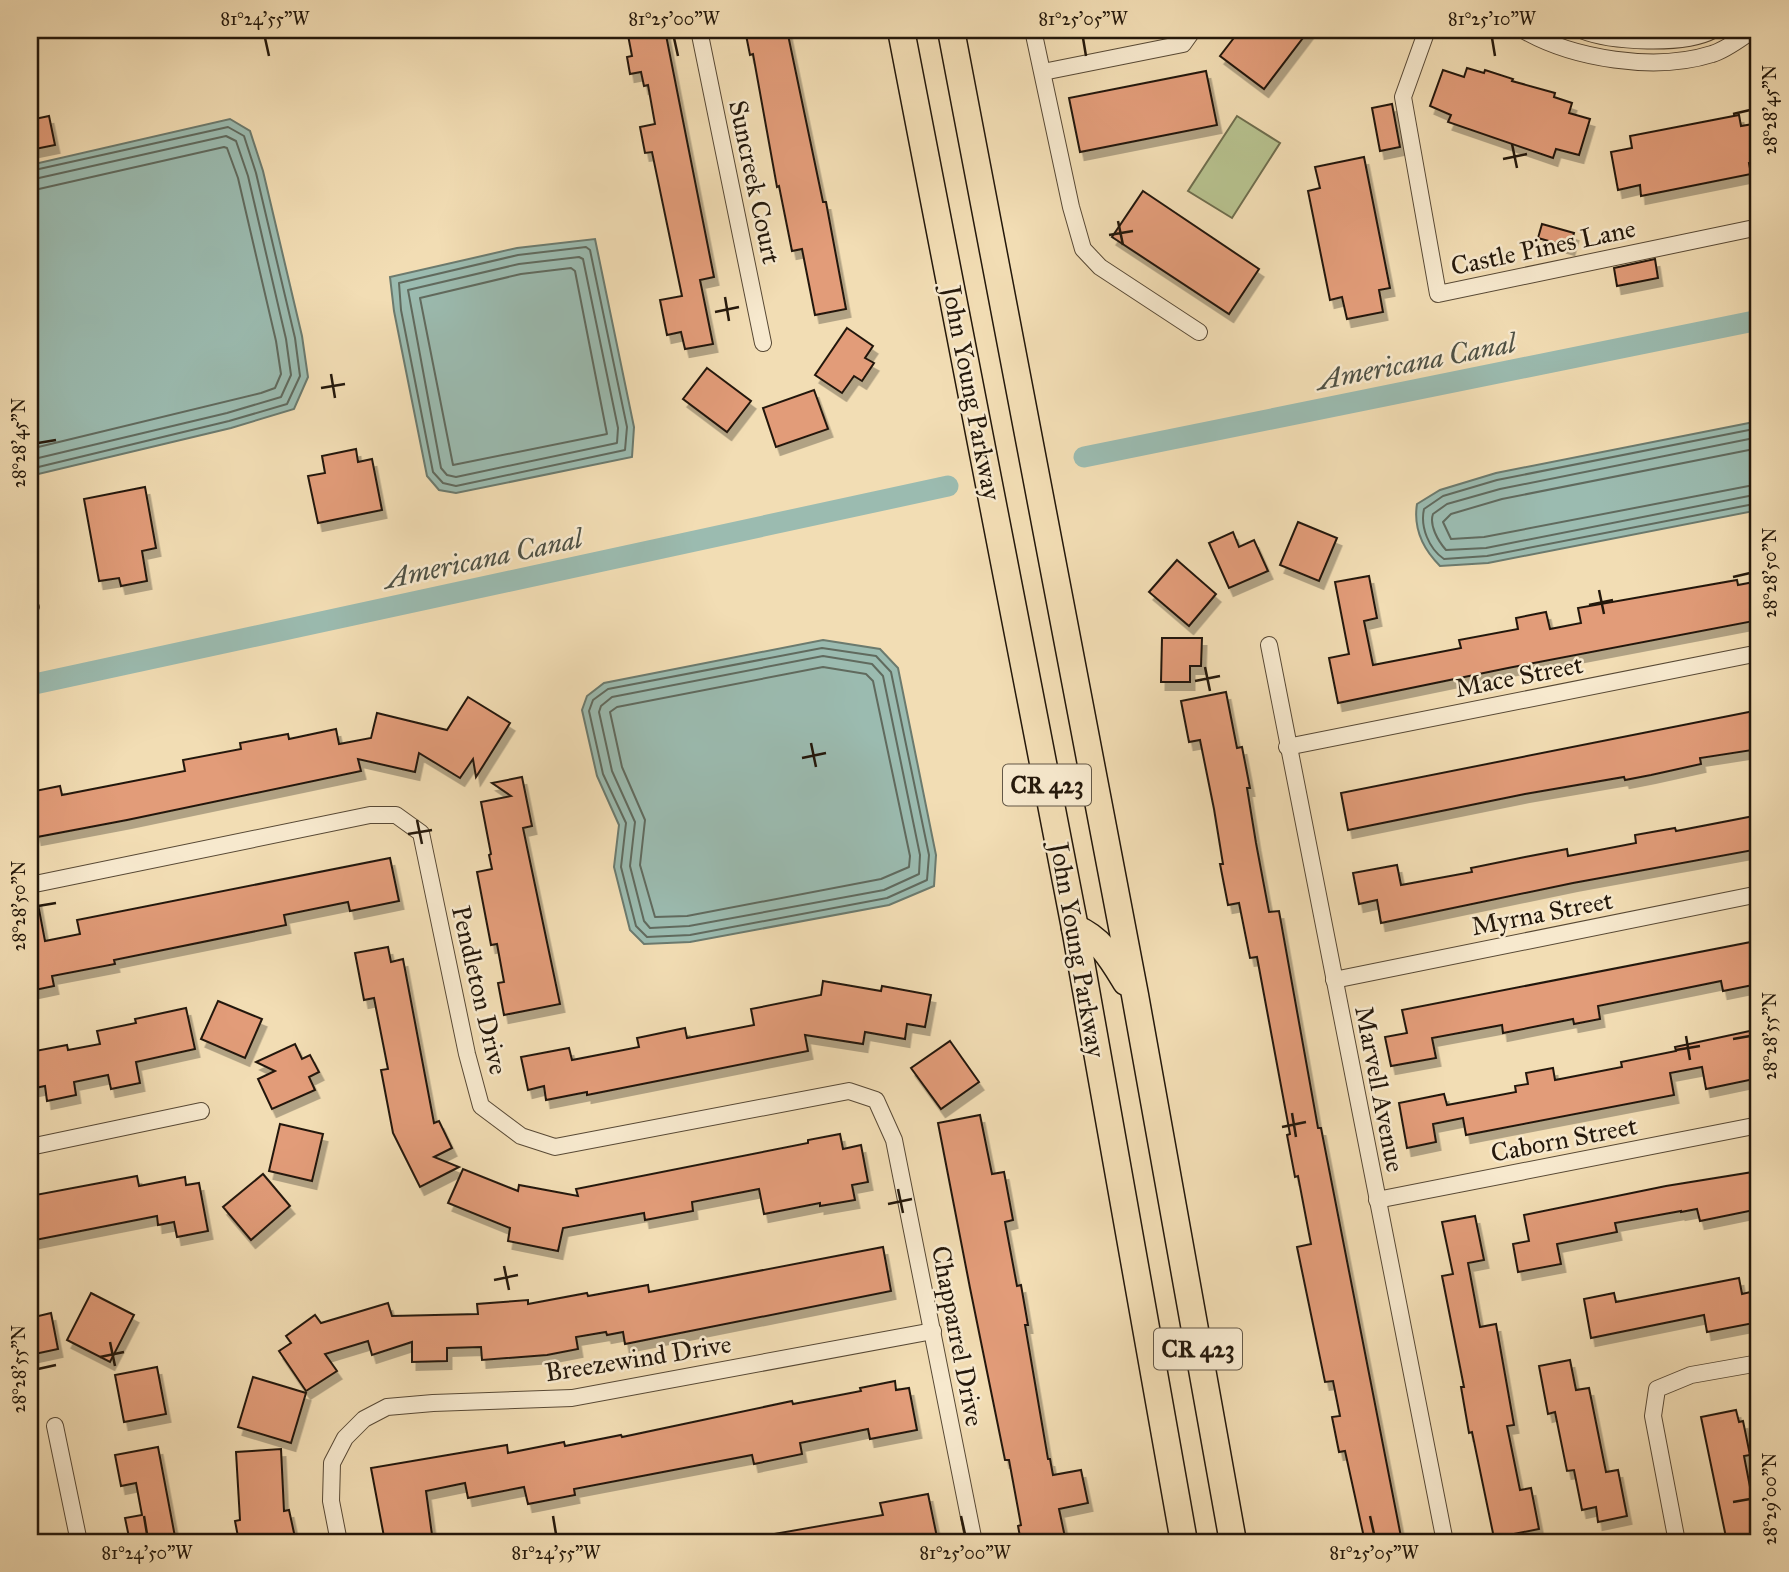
<svg xmlns="http://www.w3.org/2000/svg" width="1789" height="1572" font-family="'IM FELL Great Primer',serif">
  <style>
    .green { fill: #b7c28f; stroke: #6e6d4d; stroke-width: 2 }
    .water { fill: #9bbbb0; stroke: #6b7a6e; stroke-width: 2 }
    .lines { fill: none; stroke-linecap: round; stroke-linejoin: round }
    .shore { stroke: #606a5e; stroke-width: 2 }
    .canal { stroke: #9bbbb0; stroke-width: 21 }
    .building { fill: #e29c79; stroke: #24180b; stroke-width: 2; filter: url(#shadow) }
    .service-casing { stroke: #584935; stroke-width: 10 }
    .minor-casing { stroke: #584935; stroke-width: 18 }
    .trunk-casing { stroke: #24180b; stroke-width: 29 }
    .service { stroke: #f7e9ce; stroke-width: 8 }
    .minor { stroke: #f7e9ce; stroke-width: 16 }
    .trunk { stroke: #f2ddb4; stroke-width: 26 }
    .ticks { fill: none; stroke: #24180b; stroke-width: 2.5 }
    .labels { text-anchor: middle; stroke-width: 5; stroke-linejoin: round; paint-order: stroke }
    .shield { fill: #f7e9ce; stroke: #635746; stroke-width: 2 }
    .shield-label { font-size: 24px; font-weight: bold; fill: #24180b }
    .street-label { font-size: 26px; fill: #24180b; stroke: #f7e9ce }
    .water-label { font-size: 28px; font-style: italic; fill: #4e5145; stroke: #f7e9ce }
    .neatline { fill: none; stroke: #24180b; stroke-width: 2.5 }
    .ticks-label { font-size: 18px; text-anchor: middle; fill: #24180b }
  </style>
  <defs>
    <filter id="shadow"><feDropShadow dx="4.5" dy="8" stdDeviation="0" flood-color="#0004"/></filter>
  </defs>
  <rect width="100%" height="100%" fill="#f2ddb4"/>
  <filter id="stains"><feTurbulence type="fractalNoise" baseFrequency=".00286" numOctaves="4"/><feColorMatrix values="0 0 0 0 .2 0 0 0 0 .09 0 0 0 0 .02 0 0 0 .5 -.17"/></filter>
  <radialGradient id="worn" r=".72"><stop offset=".6" stop-color="#630" stop-opacity="0"/><stop offset="1" stop-color="#630" stop-opacity=".3"/></radialGradient>
  <polygon class="green" points="1237,116 1280,143 1232,218 1188,191"/>
  <g class="water">
    <polygon points="230,119 250,131 263,171 302,336 308,377 294,409 231,428 30,476 30,165"/>
    <polygon points="595,239 634,427 632,457 456,493 439,490 427,476 394,311 390,277 517,248"/>
    <path d="M1759,421V510L1488,563L1440,566C1423,549 1413,529 1417,504L1440,490L1496,473Z"/>
    <polygon points="823,640 880,649 898,668 936,855 934,886 889,905 690,942 644,944 630,930 614,867 619,825 597,776 582,710 587,696 604,683"/>
  </g>
  <g class="lines">
    <g class="shore">
      <polyline points="30,171 228,127 244,136 256,173 295,338 300,376 287,404 229,421 30,469"/>
      <polyline points="30,180 226,136 236,141 248,176 286,339 291,375 281,397 227,413 30,460"/>
      <polyline points="30,191 224,147 227,148 238,178 276,341 281,374 275,388 261,393 30,449"/>
      <polygon points="586,247 590,250 627,427 625,450 456,486 443,483 433,472 401,310 399,283 518,255"/>
      <polygon points="579,257 583,259 618,428 617,443 456,477 447,475 441,468 408,290 519,264"/>
      <polygon points="571,268 575,271 607,434 453,465 420,298 521,274"/>
      <path d="M1759,428L1497,480L1443,496L1424,509C1420,527 1429,549 1444,559L1487,556L1759,503"/>
      <path d="M1759,437L1500,489L1447,504L1433,514C1429,525 1438,541 1446,550L1486,548L1759,494"/>
      <polyline points="1759,448 1502,499 1451,514 1443,522 1451,539 1484,537 1759,484"/>
      <polygon points="822,648 876,656 891,672 929,855 927,880 887,898 690,935 647,937 636,926 621,867 626,823 603,774 589,711 593,700 608,689"/>
      <polygon points="823,656 872,664 883,676 920,855 919,874 884,890 689,926 650,928 644,921 630,866 635,822 612,771 599,712 601,706 612,697"/>
      <polygon points="823,667 866,674 873,681 910,856 909,867 881,879 687,916 655,917 640,865 645,820 622,767 610,712 617,707"/>
    </g>
    <g class="canal">
      <polyline points="1084,457 1759,320"/>
      <polyline points="30,685 948,486"/>
    </g>
  </g>
  <g class="building">
    <polygon points="627,30 665,30 714,277 700,280 713,344 685,349 681,332 667,335 660,300 682,296 652,152 645,153 640,127 655,124 648,85 644,86 641,72 630,74 627,57 632,56"/>
    <polygon points="745,30 787,30 823,202 826,202 846,309 815,315 802,249 792,251 779,186 777,187 753,54 750,55"/>
    <polygon points="1240,30 1309,30 1264,89 1220,56"/>
    <polygon points="1467,68 1484,73 1485,70 1513,79 1512,81 1555,93 1554,97 1572,103 1569,113 1590,119 1579,155 1556,149 1553,158 1448,122 1451,115 1430,106 1443,70 1464,77"/>
    <polygon points="1206,71 1217,125 1080,152 1069,98"/>
    <polygon points="1392,104 1400,147 1380,151 1372,108"/>
    <polygon points="1739,115 1741,126 1759,123 1759,161 1749,163 1751,174 1641,196 1640,185 1618,190 1611,152 1632,148 1630,136"/>
    <polygon points="49,116 55,145 30,150 30,120"/>
    <polygon points="1364,157 1390,288 1379,290 1383,312 1347,319 1342,297 1330,300 1308,191 1320,188 1315,167"/>
    <polygon points="1143,191 1259,269 1229,314 1112,237"/>
    <polygon points="1542,224 1574,233 1570,247 1538,238"/>
    <polygon points="1655,259 1658,278 1617,286 1614,268"/>
    <polygon points="847,328 873,346 865,358 874,363 862,381 854,376 842,393 815,375"/>
    <polygon points="707,368 751,401 727,432 683,399"/>
    <polygon points="814,390 828,429 776,447 763,408"/>
    <polygon points="356,449 358,462 372,459 382,510 318,523 308,476 325,473 322,456"/>
    <polygon points="145,487 156,548 142,551 147,581 121,586 119,578 99,581 84,499"/>
    <polygon points="1298,522 1337,538 1319,581 1280,565"/>
    <polygon points="1233,532 1239,547 1254,540 1268,571 1229,588 1209,543"/>
    <polygon points="1177,560 1216,594 1189,626 1149,592"/>
    <polygon points="1369,576 1377,618 1364,621 1373,665 1461,648 1459,640 1518,629 1516,618 1546,612 1550,629 1581,623 1578,608 1737,580 1738,585 1759,581 1759,620 1508,668 1338,703 1329,658 1349,654 1335,582"/>
    <polygon points="1162,638 1202,638 1201,666 1190,666 1190,682 1161,682"/>
    <polygon points="1226,692 1237,748 1242,747 1250,788 1247,788 1256,843 1269,912 1279,911 1318,1128 1321,1128 1402,1542 1365,1542 1345,1451 1339,1452 1332,1417 1340,1416 1333,1381 1325,1382 1297,1247 1311,1244 1298,1176 1295,1177 1287,1135 1290,1134 1257,957 1250,958 1239,903 1228,905 1220,864 1223,864 1214,809 1200,740 1189,742 1181,701"/>
    <polygon points="468,697 510,723 476,777 473,759 460,778 419,753 415,772 358,759 361,771 127,820 37,837 34,824 30,825 30,792 60,786 62,795 185,771 183,760 241,749 240,743 288,734 289,739 336,729 339,744 371,738 377,713 447,730"/>
    <polygon points="1759,710 1759,749 1700,758 1701,764 1651,775 1625,780 1624,777 1525,794 1348,830 1341,793"/>
    <polygon points="522,777 532,826 523,828 560,1004 504,1015 498,983 504,982 497,944 491,945 477,872 492,869 489,855 491,854 481,802 511,796 492,783"/>
    <polygon points="1759,815 1759,849 1573,883 1381,923 1377,900 1359,904 1353,873 1397,865 1401,885 1472,872 1471,868 1525,857 1567,849 1568,856 1636,843 1635,835 1675,828 1676,831"/>
    <polygon points="390,858 399,901 350,911 348,902 284,915 286,925 114,960 115,964 52,976 54,986 30,991 30,900 37,899 45,941 80,934 77,920"/>
    <polygon points="1756,941 1759,959 1759,977 1751,978 1753,985 1723,991 1721,981 1598,1006 1600,1019 1574,1024 1573,1019 1503,1033 1502,1025 1432,1038 1436,1058 1391,1066 1385,1037 1407,1033 1402,1010"/>
    <polygon points="388,947 391,962 403,959 434,1123 439,1121 452,1148 434,1157 459,1167 420,1187 393,1133 381,1070 388,1069 374,998 364,1000 355,953"/>
    <polygon points="823,981 881,991 882,986 931,995 925,1027 907,1024 905,1039 865,1032 863,1044 805,1035 808,1051 587,1095 587,1092 546,1100 544,1086 528,1090 521,1057 569,1048 572,1060 639,1047 637,1038 685,1028 687,1038 754,1025 751,1009 821,995"/>
    <polygon points="218,1001 262,1019 245,1058 201,1039"/>
    <polygon points="186,1008 195,1049 136,1062 140,1083 111,1089 108,1075 74,1082 76,1095 47,1101 45,1086 30,1089 30,1052 67,1045 68,1050 100,1044 97,1031 136,1023 135,1019"/>
    <polygon points="1759,1029 1759,1078 1706,1089 1702,1067 1670,1073 1674,1095 1466,1135 1463,1118 1433,1124 1436,1142 1407,1148 1399,1103 1444,1094 1447,1105 1516,1092 1515,1086 1528,1084 1526,1073 1553,1068 1555,1080 1622,1067 1621,1062 1676,1051 1675,1047"/>
    <polygon points="950,1041 979,1082 941,1109 911,1068"/>
    <polygon points="295,1044 302,1059 310,1055 319,1072 309,1077 315,1090 272,1109 258,1079 275,1071 256,1062"/>
    <polygon points="980,1115 992,1174 1004,1172 1013,1220 1005,1222 1017,1286 1021,1285 1028,1325 1025,1325 1048,1459 1050,1459 1053,1475 1081,1470 1088,1503 1059,1509 1066,1542 1021,1542 1018,1526 1021,1525 1009,1460 1005,1460 970,1288 938,1123"/>
    <polygon points="280,1124 323,1134 312,1181 269,1171"/>
    <polygon points="840,1134 843,1149 861,1145 868,1182 852,1185 855,1200 820,1206 820,1203 764,1214 759,1189 692,1202 693,1211 645,1220 644,1213 563,1228 558,1251 508,1241 510,1228 448,1203 463,1169 518,1191 519,1185 578,1196 576,1189 808,1143 808,1140"/>
    <polygon points="1759,1171 1759,1209 1700,1221 1697,1209 1681,1212 1681,1211 1615,1223 1617,1232 1557,1244 1561,1264 1518,1272 1513,1244 1529,1241 1524,1215 1666,1186"/>
    <polygon points="263,1174 290,1206 251,1240 223,1207"/>
    <polygon points="137,1176 139,1186 185,1177 186,1185 199,1183 208,1231 177,1237 174,1222 158,1225 157,1216 30,1241 30,1196"/>
    <polygon points="1475,1216 1484,1260 1468,1263 1480,1327 1496,1324 1514,1425 1507,1426 1520,1490 1531,1488 1539,1529 1494,1538 1472,1432 1469,1433 1461,1387 1464,1387 1442,1276 1453,1274 1442,1222"/>
    <polygon points="883,1247 891,1291 625,1344 623,1332 607,1335 606,1332 576,1337 578,1349 547,1355 482,1360 481,1347 447,1348 447,1361 412,1362 412,1342 372,1355 368,1341 325,1354 337,1371 306,1391 279,1351 291,1343 286,1336 315,1315 321,1323 388,1303 392,1316 478,1314 477,1304 528,1300 528,1304 587,1293 588,1296 648,1285 649,1292"/>
    <polygon points="1739,1278 1742,1294 1759,1290 1759,1322 1707,1332 1704,1315 1591,1338 1584,1299 1614,1293 1616,1302"/>
    <polygon points="91,1293 134,1315 110,1362 67,1340"/>
    <polygon points="51,1313 58,1349 30,1355 30,1318"/>
    <polygon points="1570,1360 1576,1390 1589,1388 1606,1472 1618,1470 1627,1516 1598,1522 1596,1507 1582,1510 1574,1470 1567,1471 1555,1412 1548,1414 1539,1366"/>
    <polygon points="157,1367 166,1414 124,1422 115,1375"/>
    <polygon points="253,1377 306,1393 291,1443 238,1427"/>
    <polygon points="895,1381 896,1390 909,1388 917,1430 870,1439 868,1429 800,1443 802,1454 754,1464 752,1455 574,1489 575,1495 528,1504 524,1487 468,1498 465,1483 426,1491 433,1542 385,1542 371,1468 507,1445 508,1453 564,1442 565,1446 621,1435 622,1437 792,1401 793,1404 861,1391 860,1388"/>
    <polygon points="1736,1410 1739,1422 1743,1421 1750,1455 1744,1456 1757,1523 1759,1522 1759,1542 1727,1542 1701,1417"/>
    <polygon points="158,1447 176,1542 130,1542 125,1518 142,1515 136,1483 121,1486 115,1455"/>
    <polygon points="281,1449 284,1511 289,1510 296,1542 239,1542 235,1521 240,1520 236,1452"/>
    <polygon points="928,1494 938,1542 769,1542 768,1535 883,1515 880,1503"/>
  </g>
  <g class="lines">
    <g class="service-casing">
      <polyline id="service" points="30,608 35,607"/>
    </g>
    <g class="minor-casing">
      <g id="minor">
        <polyline points="699,30 763,343"/>
        <polyline points="1033,30 1071,207 1083,249 1100,267 1199,332"/>
        <polyline points="1427,30 1403,97 1438,294 1759,227"/>
        <path d="M1523,30C1573,59 1655,72 1712,54C1726,50 1741,38 1753,30"/>
        <path d="M1581,30C1611,42 1684,46 1713,30"/>
        <polyline points="1043,72 1183,44 1193,30"/>
        <polyline points="1269,645 1445,1542"/>
        <polyline points="1287,747 1759,653"/>
        <polyline points="30,885 370,815 396,815 421,833 467,1054 481,1106 521,1136 555,1147 849,1091 876,1100 894,1140 974,1542"/>
        <polyline points="1334,980 1759,894"/>
        <polyline points="30,1147 201,1111"/>
        <polyline points="1377,1200 1759,1125"/>
        <polyline points="55,1426 79,1542"/>
        <polyline points="339,1542 331,1501 332,1463 345,1438 364,1419 387,1407 433,1403 572,1398 933,1331"/>
        <polyline points="1677,1542 1653,1416 1657,1389 1691,1375 1759,1363"/>
      </g>
    </g>
    <g class="trunk-casing">
      <g id="trunk">
        <polyline points="901,30 1075,928 1184,1542"/>
        <polyline points="951,30 1135,995 1233,1542"/>
        <path d="M1075,928C1101,939 1112,959 1126,982"/>
      </g>
    </g>
    <use href="#service" class="service"/>
    <use href="#minor" class="minor"/>
    <use href="#trunk" class="trunk"/>
  </g>
  <path class="ticks" d="M265,38L269,56M674,38L678,56M1083,38L1086,56M1492,38L1495,56M1733,114L1750,110M1512,144L1517,168M1503,159L1527,154M1118,221L1123,245M1109,235L1133,231M725,297L729,321M715,312L739,307M331,374L335,398M321,388L345,384M38,443L56,440M1733,577L1750,573M1599,590L1604,614M1589,605L1613,600M1205,667L1210,691M1195,681L1220,676M811,743L816,767M802,758L826,753M417,820L422,844M408,834L432,830M38,906L56,903M1686,1036L1690,1060M1733,1039L1750,1036M1676,1050L1700,1046M1292,1113L1296,1137M1282,1127L1306,1122M898,1189L903,1213M888,1204L912,1199M504,1266L509,1290M494,1280L518,1275M110,1342L115,1366M100,1357L124,1352M38,1369L56,1365M1733,1502L1750,1499M144,1516L147,1534M553,1516L556,1534M961,1516L965,1534M1370,1516L1374,1534"/>
  <g class="labels">
    <g class="shield">
      <rect x="1003" y="764.5" width="88" height="41" rx="5"/>
      <rect x="1154" y="1328.5" width="88" height="41" rx="5"/>
    </g>
    <g class="shield-label">
      <text x="1047" y="793">CR 423</text>
      <text x="1198" y="1357">CR 423</text>
    </g>
    <g class="street-label">
      <text transform="translate(755 182) rotate(78)" y="9">Suncreek Court</text>
      <text transform="translate(1543 247) rotate(-12)" y="9">Castle Pines Lane</text>
      <text transform="translate(972 393) rotate(79)" y="9">John Young Parkway</text>
      <text transform="translate(1519 676) rotate(-11)" y="9">Mace Street</text>
      <text transform="translate(1542 913) rotate(-11)" y="9">Myrna Street</text>
      <text transform="translate(1078 950) rotate(80)" y="9">John Young Parkway</text>
      <text transform="translate(480 990) rotate(77)" y="9">Pendleton Drive</text>
      <text transform="translate(1380 1089) rotate(79)" y="9">Marvell Avenue</text>
      <text transform="translate(1564 1139) rotate(-11)" y="9">Caborn Street</text>
      <text transform="translate(958 1336) rotate(79)" y="9">Chapparrel Drive</text>
      <text transform="translate(638 1358) rotate(-9)" y="9">Breezewind Drive</text>
    </g>
    <g class="water-label">
      <text transform="translate(1416 361) rotate(-11)" y="10">Americana Canal</text>
      <text transform="translate(483 558) rotate(-12)" y="10">Americana Canal</text>
    </g>
  </g>
  <rect width="1789" height="1572" fill="none" stroke="#f2ddb4" stroke-width="77"/>
  <rect x="38" y="38" width="1712" height="1496" class="neatline"/>
  <g class="ticks-label">
    <text x="265" y="25">81°24'55"W</text>
    <text x="674" y="25">81°25'00"W</text>
    <text x="1083" y="25">81°25'05"W</text>
    <text x="1492" y="25">81°25'10"W</text>
    <text transform="translate(1770 110) rotate(-90)" y="6">28°28'45"N</text>
    <text transform="translate(19 443) rotate(-90)" y="6">28°28'45"N</text>
    <text transform="translate(1770 573) rotate(-90)" y="6">28°28'50"N</text>
    <text transform="translate(19 906) rotate(-90)" y="6">28°28'50"N</text>
    <text transform="translate(1770 1036) rotate(-90)" y="6">28°28'55"N</text>
    <text transform="translate(19 1369) rotate(-90)" y="6">28°28'55"N</text>
    <text transform="translate(1770 1499) rotate(-90)" y="6">28°29'00"N</text>
    <text x="147" y="1559">81°24'50"W</text>
    <text x="556" y="1559">81°24'55"W</text>
    <text x="965" y="1559">81°25'00"W</text>
    <text x="1374" y="1559">81°25'05"W</text>
  </g>
  <rect width="100%" height="100%" filter="url(#stains)"/>
  <rect width="100%" height="100%" fill="url(#worn)"/>
</svg>
